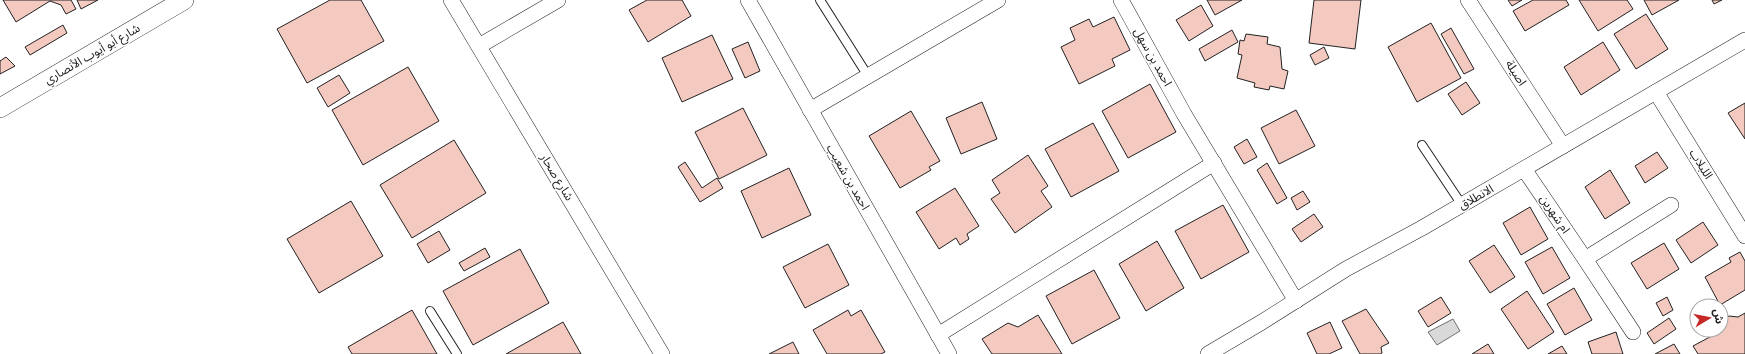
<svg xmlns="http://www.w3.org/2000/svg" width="1745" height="354" font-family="'PT Sans Narrow','Noto Sans Arabic',sans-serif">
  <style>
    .water { fill: #d9d9d9; stroke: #6f6f6f }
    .building { fill: #f3c9c0; stroke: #222 }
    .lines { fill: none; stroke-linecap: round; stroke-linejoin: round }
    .service-casing { stroke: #222; stroke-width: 10 }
    .minor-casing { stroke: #222; stroke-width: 16 }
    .tertiary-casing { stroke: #222; stroke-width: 20 }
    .service { stroke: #fff; stroke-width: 8 }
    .minor { stroke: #fff; stroke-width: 15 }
    .tertiary { stroke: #fff; stroke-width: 19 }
    .labels { text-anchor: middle; stroke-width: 3; stroke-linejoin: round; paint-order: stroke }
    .street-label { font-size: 12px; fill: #222; stroke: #fff }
  </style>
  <rect width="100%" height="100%" fill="#fff"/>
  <polygon class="water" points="1453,319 1460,331 1437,345 1428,332"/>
  <g class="building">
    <polygon points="3,0 71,0 76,9 66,14 61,5 50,1 16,22"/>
    <polygon points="77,0 98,0 81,9"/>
    <polygon points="330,0 361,0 384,41 307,83 277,29"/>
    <polygon points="647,0 682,0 691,16 648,42 629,10"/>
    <polygon points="1207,0 1242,0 1215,15"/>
    <polygon points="1314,0 1361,0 1355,49 1309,43"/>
    <polygon points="1508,0 1522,0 1512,6"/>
    <polygon points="1533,0 1566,0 1569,5 1525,31 1513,11"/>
    <polygon points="1579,0 1627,0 1633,9 1598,31"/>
    <polygon points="1644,0 1679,0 1652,15"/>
    <polygon points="1712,0 1722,0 1714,4"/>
    <polygon points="1201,5 1213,26 1189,41 1176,20"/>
    <polygon points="1646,14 1668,49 1636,69 1614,34"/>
    <polygon points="1114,17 1130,50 1112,59 1115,66 1079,84 1061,47 1075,40 1070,28 1089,19 1093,27"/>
    <polygon points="1431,23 1461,78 1417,102 1388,47"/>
    <polygon points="63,25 67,33 30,55 25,47"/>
    <polygon points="1451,28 1474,69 1464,74 1441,34"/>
    <polygon points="1232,30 1238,42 1205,61 1199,49"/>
    <polygon points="1246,34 1268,37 1267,44 1280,47 1282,69 1288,71 1284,89 1270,86 1269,90 1254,87 1255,83 1237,78 1242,55 1238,54 1240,40 1244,41"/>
    <polygon points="712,35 733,79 682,102 662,58"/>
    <polygon points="748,42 760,71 745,78 732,49"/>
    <polygon points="1603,42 1620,70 1581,95 1564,67"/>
    <polygon points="1324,47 1329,58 1315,65 1310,55"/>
    <polygon points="6,57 15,66 0,74 0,61"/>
    <polygon points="408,67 439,121 363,165 332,110"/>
    <polygon points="339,75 350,93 328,107 317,88"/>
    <polygon points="1466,82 1480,103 1462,115 1448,94"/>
    <polygon points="1150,84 1176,132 1128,158 1102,111"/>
    <polygon points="982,102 997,139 961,154 946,118"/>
    <polygon points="1745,103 1745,139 1728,113"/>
    <polygon points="743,108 767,155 719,179 695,132"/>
    <polygon points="1296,110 1315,146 1279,164 1261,128"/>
    <polygon points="911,111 940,161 929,167 931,170 900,188 869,136"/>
    <polygon points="1093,123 1119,171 1071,197 1045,149"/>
    <polygon points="1247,139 1257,157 1244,164 1234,147"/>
    <polygon points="454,140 486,193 412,238 380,185"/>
    <polygon points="1657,152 1668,168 1645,183 1635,166"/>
    <polygon points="1028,155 1048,186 1041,191 1052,207 1015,233 991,199 1000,193 992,180"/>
    <polygon points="685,162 702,188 717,178 723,188 700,202 678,167"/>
    <polygon points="1267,163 1287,198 1277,204 1257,170"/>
    <polygon points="789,168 811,215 762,238 741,191"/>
    <polygon points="1610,170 1630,203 1605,219 1585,187"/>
    <polygon points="955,188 979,226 967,234 969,239 960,245 956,238 939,249 916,212"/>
    <polygon points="1303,191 1310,202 1297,210 1291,198"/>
    <polygon points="351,201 383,256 319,293 287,239"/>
    <polygon points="1223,205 1249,252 1201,279 1175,231"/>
    <polygon points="1530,207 1548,239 1521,255 1503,223"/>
    <polygon points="1314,214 1323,227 1301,242 1292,229"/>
    <polygon points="1703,222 1718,245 1691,263 1676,240"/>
    <polygon points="439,231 450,250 428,263 417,244"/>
    <polygon points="1157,241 1184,288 1146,311 1119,264"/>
    <polygon points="1664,243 1679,269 1647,289 1631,263"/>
    <polygon points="828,244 849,285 805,308 783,267"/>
    <polygon points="1494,245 1515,277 1490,293 1469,261"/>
    <polygon points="1552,247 1570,278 1543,294 1525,262"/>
    <polygon points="485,248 490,257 464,271 459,263"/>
    <polygon points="520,249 549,303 473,345 443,291"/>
    <polygon points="1740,252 1745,261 1745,290 1720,305 1705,277 1731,262 1729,258"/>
    <polygon points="1094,270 1120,318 1072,344 1046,296"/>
    <polygon points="1574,288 1592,320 1565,335 1547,304"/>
    <polygon points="1527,291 1554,332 1528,349 1501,309"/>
    <polygon points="1441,297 1451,313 1428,327 1418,311"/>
    <polygon points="1667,297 1673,310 1663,316 1656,303"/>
    <polygon points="1366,309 1389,343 1381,347 1382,353 1380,354 1360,354 1342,321"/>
    <polygon points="412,310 437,354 352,354 348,347"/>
    <polygon points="848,310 851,316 861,310 885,352 881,354 827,354 813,330"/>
    <polygon points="1745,313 1745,354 1698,354 1693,346 1721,331 1721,320 1729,316 1738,317"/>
    <polygon points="1038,315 1062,354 992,354 982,339 1008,323 1018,327"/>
    <polygon points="1669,318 1676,329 1654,344 1647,333"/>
    <polygon points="563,322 581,354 506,354"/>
    <polygon points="1330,322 1342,348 1329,354 1317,354 1307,333"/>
    <polygon points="1616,332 1623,354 1592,354 1588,342"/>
    <polygon points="793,342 799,354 769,354"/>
    <polygon points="1488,344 1494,354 1472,354"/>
    <polygon points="1674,344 1680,354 1655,354"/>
    <polygon points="1562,346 1567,354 1548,354"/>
  </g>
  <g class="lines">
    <g class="service-casing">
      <g id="service">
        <polyline points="820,0 868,76"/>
        <polyline points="1422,145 1462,205"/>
        <polyline points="430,311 457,354"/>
      </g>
    </g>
    <g class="minor-casing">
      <g id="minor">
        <polyline points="451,0 662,354"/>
        <polyline points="748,0 949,354"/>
        <polyline points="1121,0 1184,114 1296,301"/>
        <polyline points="1468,0 1563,146"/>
        <polyline points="479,46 558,0"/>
        <polyline points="1656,92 1745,236"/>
        <polyline points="810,110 998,0"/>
        <polyline points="1524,169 1585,259 1633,332"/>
        <polyline points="1585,259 1671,205"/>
        <polyline points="938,335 1214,163"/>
        <polyline points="1208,354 1262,322 1346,269 1422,228 1745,40"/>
      </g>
    </g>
    <g class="tertiary-casing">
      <polyline id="tertiary" points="0,108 184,0"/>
    </g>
    <use href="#service" class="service"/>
    <use href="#minor" class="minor"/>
    <use href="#tertiary" class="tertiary"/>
  </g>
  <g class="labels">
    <g class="street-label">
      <text transform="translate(92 54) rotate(-30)" y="4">شارع أبو أيوب الأنصاري</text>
      <text transform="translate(1153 57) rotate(61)" y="4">احمد بن سهل</text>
      <text transform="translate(1516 73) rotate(57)" y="4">اصيلة</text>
      <text transform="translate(1701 164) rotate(58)" y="4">اللبلاب</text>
      <text transform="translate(557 177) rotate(59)" y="4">شارع صحار</text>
      <text transform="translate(848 177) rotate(60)" y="4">احمد بن شعيب</text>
      <text transform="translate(1476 197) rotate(-30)" y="4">الانطلاق</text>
      <text transform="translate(1555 214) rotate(56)" y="4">ام شهرين</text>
    </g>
  </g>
  <g transform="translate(1709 318) rotate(80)"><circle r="19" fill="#ffffff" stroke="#a7a7a7"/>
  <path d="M0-3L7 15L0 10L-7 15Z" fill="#c62828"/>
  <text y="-6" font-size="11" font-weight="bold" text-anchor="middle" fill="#222222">ش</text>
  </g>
</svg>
